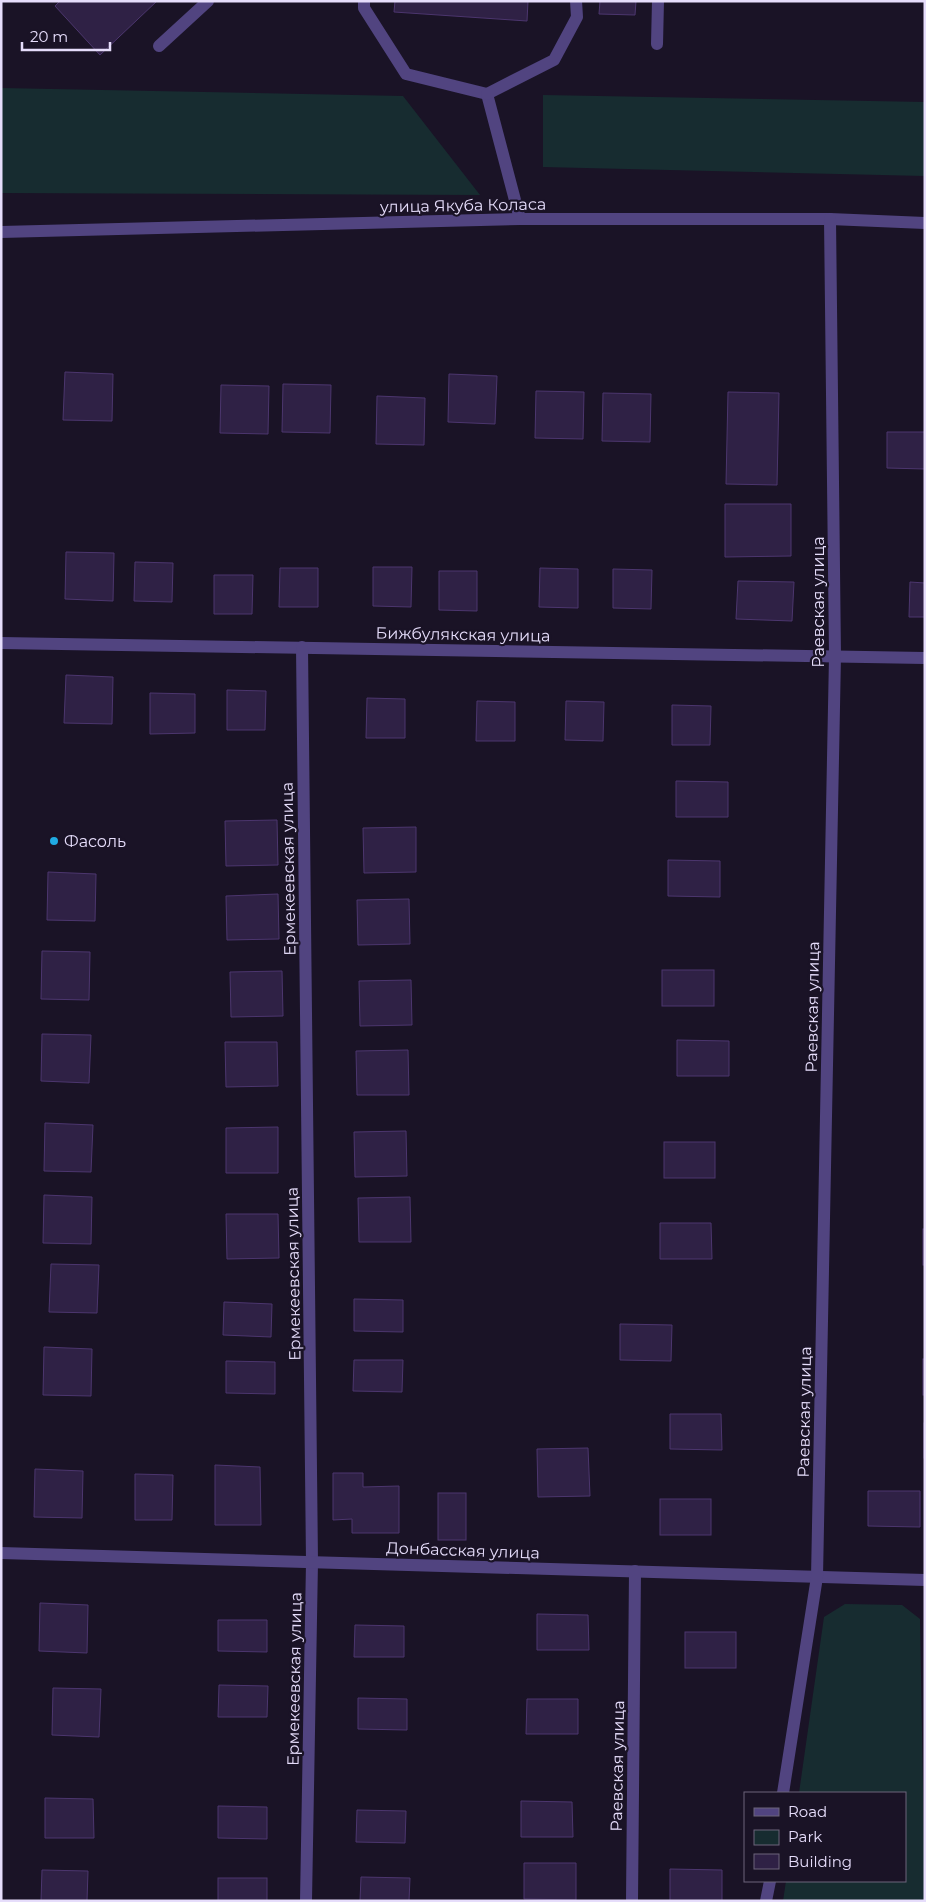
<svg xmlns="http://www.w3.org/2000/svg" width="926" height="1902" font-family="Montserrat,sans-serif">
  <style>
    .green { fill: #172c30 }
    .building { fill: #2f2145; stroke: #4c366e }
    .lines { fill: none; stroke-linecap: round; stroke-linejoin: round }
    .minor { stroke: #514480; stroke-width: 12 }
    .poi-dot { fill: #20abe3; stroke: #1a1326; stroke-width: 2 }
    .labels { text-anchor: middle; stroke-width: 4.5; stroke-linejoin: round; paint-order: stroke }
    .street-label { font-size: 16px; fill: #e6ddfb; stroke: #1a1326 }
    .poi-label { font-size: 16px; fill: #e6ddfb; stroke: #1a1326; text-anchor: start }
  </style>
  <rect width="100%" height="100%" fill="#1a1326"/>
  <g class="green">
    <polygon points="1,88 403,96 480,195 1,193"/>
    <polygon points="543,95 925,102 925,176 543,167"/>
    <polygon points="845,1604 902,1605 920,1619 925,1901 783,1901 786,1881 905,1881 905,1793 799,1793 824,1617"/>
  </g>
  <g class="building">
    <polygon points="60,1 157,1 100,55 55,6"/>
    <polygon points="395,1 528,1 527,21 394,12"/>
    <polygon points="600,1 636,1 635,15 599,14"/>
    <polygon points="65,372 113,374 112,421 63,420"/>
    <polygon points="449,374 497,376 495,424 448,422"/>
    <polygon points="283,384 331,385 330,433 282,432"/>
    <polygon points="221,385 269,386 268,434 220,433"/>
    <polygon points="536,391 584,392 583,439 535,438"/>
    <polygon points="728,392 779,393 777,485 726,484"/>
    <polygon points="603,393 651,394 650,442 602,441"/>
    <polygon points="377,396 425,398 424,445 376,444"/>
    <polygon points="887,432 925,432 925,469 887,468"/>
    <polygon points="725,504 791,504 791,556 725,557"/>
    <polygon points="66,552 114,553 113,601 65,599"/>
    <polygon points="135,562 173,563 172,602 134,601"/>
    <polygon points="373,567 412,567 411,607 373,606"/>
    <polygon points="280,568 318,568 318,607 279,607"/>
    <polygon points="540,568 578,569 578,608 539,607"/>
    <polygon points="613,569 652,570 651,609 613,608"/>
    <polygon points="439,571 477,571 477,611 439,610"/>
    <polygon points="214,575 253,575 252,614 214,614"/>
    <polygon points="738,581 794,582 792,621 736,619"/>
    <polygon points="910,582 925,583 925,617 909,617"/>
    <polygon points="66,675 113,677 112,724 64,723"/>
    <polygon points="227,690 266,691 265,730 227,730"/>
    <polygon points="150,693 195,694 195,733 150,734"/>
    <polygon points="367,698 405,699 405,738 366,738"/>
    <polygon points="477,701 515,702 515,741 476,741"/>
    <polygon points="566,701 604,702 603,741 565,740"/>
    <polygon points="672,705 711,706 710,745 672,745"/>
    <polygon points="676,781 728,782 728,817 676,817"/>
    <polygon points="277,820 278,865 226,866 225,821"/>
    <polygon points="416,827 416,872 364,873 363,828"/>
    <polygon points="668,860 720,861 720,897 668,896"/>
    <polygon points="48,872 96,874 95,921 47,920"/>
    <polygon points="278,894 279,939 227,940 226,896"/>
    <polygon points="409,899 410,944 358,945 357,900"/>
    <polygon points="42,951 90,952 89,1000 41,999"/>
    <rect x="662" y="970" width="52" height="36"/>
    <polygon points="282,971 283,1016 231,1017 230,972"/>
    <polygon points="411,980 412,1025 360,1026 359,981"/>
    <polygon points="42,1034 91,1035 89,1083 41,1081"/>
    <polygon points="677,1040 729,1041 729,1076 677,1076"/>
    <polygon points="225,1042 277,1042 278,1086 226,1087"/>
    <polygon points="408,1050 409,1095 357,1095 356,1051"/>
    <polygon points="45,1123 93,1125 91,1172 44,1171"/>
    <polygon points="278,1127 278,1173 226,1173 226,1128"/>
    <polygon points="406,1131 407,1176 355,1177 354,1132"/>
    <rect x="664" y="1142" width="51" height="36"/>
    <polygon points="44,1195 92,1197 91,1244 43,1243"/>
    <polygon points="410,1197 411,1242 359,1242 358,1198"/>
    <polygon points="226,1214 278,1214 279,1258 227,1259"/>
    <polygon points="660,1223 711,1223 712,1259 660,1259"/>
    <rect x="923" y="1229" width="2" height="36"/>
    <polygon points="51,1264 99,1265 97,1313 49,1312"/>
    <polygon points="354,1299 403,1300 403,1332 354,1331"/>
    <polygon points="224,1302 272,1304 271,1337 223,1335"/>
    <polygon points="620,1324 672,1325 671,1361 620,1360"/>
    <polygon points="44,1347 92,1349 91,1396 43,1395"/>
    <rect x="923" y="1359" width="2" height="36"/>
    <polygon points="354,1360 403,1360 402,1392 353,1391"/>
    <polygon points="226,1361 275,1362 275,1394 226,1393"/>
    <polygon points="670,1414 721,1414 722,1450 670,1449"/>
    <rect x="924" y="1423" width="1" height="35"/>
    <polygon points="588,1448 590,1496 538,1497 537,1449"/>
    <polygon points="215,1465 260,1467 261,1525 215,1525"/>
    <polygon points="35,1469 83,1471 82,1518 34,1517"/>
    <polygon points="333,1473 363,1473 363,1487 399,1486 399,1533 352,1533 352,1519 333,1520"/>
    <polygon points="135,1474 173,1475 172,1520 135,1520"/>
    <polygon points="868,1491 920,1491 920,1527 868,1526"/>
    <rect x="438" y="1493" width="28" height="47"/>
    <rect x="660" y="1499" width="51" height="36"/>
    <polygon points="40,1603 88,1605 87,1653 39,1651"/>
    <polygon points="537,1614 588,1615 589,1650 537,1650"/>
    <polygon points="218,1620 267,1620 267,1652 218,1651"/>
    <polygon points="355,1625 404,1626 404,1657 354,1657"/>
    <rect x="685" y="1632" width="51" height="36"/>
    <polygon points="219,1685 268,1686 267,1717 218,1717"/>
    <polygon points="53,1688 101,1689 99,1737 52,1735"/>
    <polygon points="358,1698 407,1699 407,1730 358,1729"/>
    <polygon points="527,1699 578,1699 578,1734 526,1734"/>
    <polygon points="45,1798 93,1799 94,1838 45,1838"/>
    <polygon points="521,1801 572,1802 573,1837 521,1837"/>
    <polygon points="218,1806 267,1807 267,1839 218,1838"/>
    <polygon points="357,1810 406,1811 405,1843 356,1842"/>
    <polygon points="524,1863 576,1863 576,1900 524,1899"/>
    <polygon points="670,1869 722,1870 722,1901 670,1901"/>
    <polygon points="42,1870 88,1871 87,1901 41,1901"/>
    <polygon points="361,1877 410,1878 409,1901 360,1901"/>
    <rect x="218" y="1878" width="49" height="23"/>
  </g>
  <g class="lines">
    <g class="minor">
      <polyline points="364,1 364,8 406,74 487,94 520,219"/>
      <polyline points="657,44 658,1"/>
      <polyline points="159,46 208,1"/>
      <polyline points="487,94 554,60 577,17 576,1"/>
      <polyline points="1,232 520,219 830,219 925,223"/>
      <polyline points="1,643 925,658"/>
      <polyline points="302,647 312,1562 306,1901"/>
      <polyline points="1,1553 925,1580"/>
      <polyline points="783,1793 817,1577 835,656 830,219"/>
      <polyline points="632,1901 635,1571"/>
      <polyline points="766,1901 770,1881"/>
    </g>
  </g>
  <circle class="poi-dot" cx="54" cy="841" r="5"/>
  <g class="labels">
    <g class="street-label">
      <text transform="translate(463 205) rotate(-1)" y="6">улица Якуба Коласа</text>
      <text transform="translate(818 602) rotate(-90)" y="6">Раевская улица</text>
      <text transform="translate(463 634) rotate(1)" y="6">Бижбулякская улица</text>
      <text transform="translate(288 869) rotate(-91)" y="6">Ермекеевская улица</text>
      <text transform="translate(812 1007) rotate(-89)" y="6">Раевская улица</text>
      <text transform="translate(293 1274) rotate(-91)" y="6">Ермекеевская улица</text>
      <text transform="translate(804 1412) rotate(-89)" y="6">Раевская улица</text>
      <text transform="translate(463 1550) rotate(2)" y="6">Донбасская улица</text>
      <text transform="translate(294 1679) rotate(-89)" y="6">Ермекеевская улица</text>
      <text transform="translate(617 1766) rotate(-89)" y="6">Раевская улица</text>
    </g>
    <g class="poi-label">
      <text x="64" y="847">Фасоль</text>
    </g>
  </g>
  <rect width="926" height="1902" fill="none" stroke="#e6ddfb" stroke-width="5"/>
  <rect x="744" y="1792" width="162" height="90" fill="#1a1326" stroke="#6c647b"/>
  <rect x="754" y="1808" width="25" height="8" fill="#514480" stroke="#6c647b"/>
  <text x="788" y="1817" font-size="15" fill="#e6ddfb">Road</text>
  <rect x="754" y="1830" width="25" height="15" fill="#172c30" stroke="#6c647b"/>
  <text x="788" y="1842" font-size="15" fill="#e6ddfb">Park</text>
  <rect x="754" y="1854" width="25" height="15" fill="#2f2145" stroke="#6c647b"/>
  <text x="788" y="1867" font-size="15" fill="#e6ddfb">Building</text>
  <path d="M22 42v8h88v-8" fill="none" stroke="#e6ddfb" stroke-width="2.5"/>
  <text x="30" y="42" font-size="15" fill="#e6ddfb" stroke="#1a1326" stroke-width="4" paint-order="stroke">20 m</text>
</svg>
